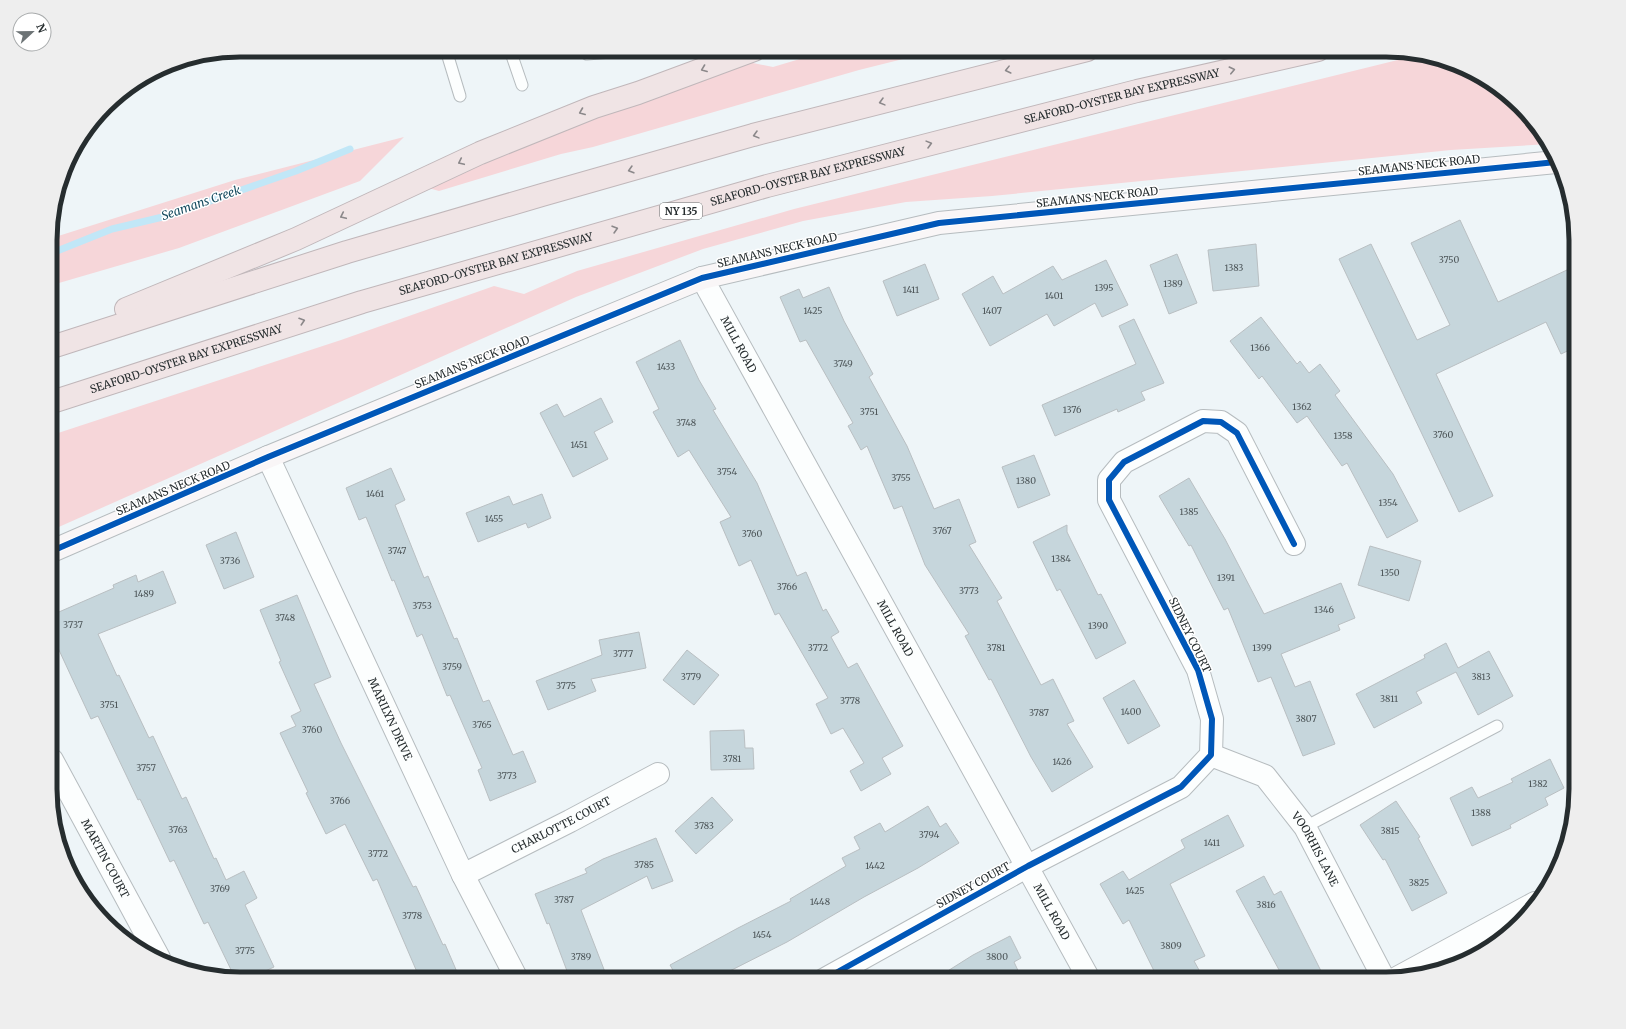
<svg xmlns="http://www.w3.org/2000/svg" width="1626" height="1029" font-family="Merriweather,serif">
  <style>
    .green { fill: #f6d6d9 }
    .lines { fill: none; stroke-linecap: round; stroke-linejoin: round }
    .stream { stroke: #c1e7f7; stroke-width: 7 }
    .building { fill: #c6d6dc; stroke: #b9bfc2 }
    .lane-casing { stroke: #b6bcbf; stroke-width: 13 }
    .street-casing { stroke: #b6bcbf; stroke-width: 24 }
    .secondary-casing { stroke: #b6bcbf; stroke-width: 24 }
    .highway-casing { stroke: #c0b7ba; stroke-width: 24 }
    .lane { stroke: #fcfefe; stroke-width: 11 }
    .street { stroke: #fcfefe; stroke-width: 22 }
    .secondary { stroke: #f9f6f7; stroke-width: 22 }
    .highway { stroke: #f0e4e5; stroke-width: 22 }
    .cycleway-casing { stroke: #fff; stroke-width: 8 }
    .cycleway { stroke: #0057b8; stroke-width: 6 }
    .oneway { stroke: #8b888a }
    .labels { text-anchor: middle; stroke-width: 3; stroke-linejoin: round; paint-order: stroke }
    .number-label { font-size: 9px; fill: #4e575a }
    .shield { fill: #fff; stroke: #676c6d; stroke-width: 1 }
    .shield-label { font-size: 10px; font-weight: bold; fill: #262d2f }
    .street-label { font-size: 11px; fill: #262d2f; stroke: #fff }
    .water-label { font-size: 12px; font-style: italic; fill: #154a5e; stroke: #fff }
    .rim { fill: none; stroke: #262d2f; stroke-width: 5 }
  </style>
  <rect width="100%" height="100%" fill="#eef5f8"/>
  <g class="green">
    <polygon points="830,50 939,50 859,70 593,147 561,154 439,191 425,187 580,122 748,62 773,67"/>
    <polygon points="1418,55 1447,60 1491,82 1549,144 1451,150 992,196 906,202 803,221 703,249 576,297 52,530 52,435 341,340 494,286 524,294 577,271 794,209"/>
    <polygon points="404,137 360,181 179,248 52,285 52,238 235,180"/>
  </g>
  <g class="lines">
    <polyline class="stream" points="52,253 112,229 167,216 296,171 350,149"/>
  </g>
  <g class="building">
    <polygon points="1460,220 1498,302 1567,270 1576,288 1576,347 1561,354 1546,322 1436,374 1493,496 1459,512 1339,259 1371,244 1417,340 1450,325 1411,243"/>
    <polygon points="1256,244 1259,286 1213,291 1208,250"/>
    <polygon points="1177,254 1197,303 1169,314 1150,265"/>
    <polygon points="1106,260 1128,305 1102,317 1095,303 1054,326 1047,314 990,346 962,294 993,276 1003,294 1053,266 1062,280"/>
    <polygon points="925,264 939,299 897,316 883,281"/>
    <polygon points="829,287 844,321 873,374 869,377 907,446 934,509 959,499 976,542 969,545 1002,598 997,601 1041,685 1053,679 1074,721 1067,724 1093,767 1052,792 1031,757 991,679 989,680 965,636 969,634 925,565 902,506 894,509 867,446 861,450 848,426 853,423 806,340 800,342 780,297 799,289 803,298"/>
    <polygon points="1261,317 1297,364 1300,361 1309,373 1320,364 1340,391 1335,395 1393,474 1418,521 1387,538 1347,463 1342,466 1307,416 1297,423 1262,376 1259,379 1230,341"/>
    <polygon points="1134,319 1164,383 1141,392 1145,400 1118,412 1117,409 1055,436 1042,405 1136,364 1119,326"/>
    <polygon points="680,340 699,380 716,409 713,410 757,483 797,576 806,572 823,611 826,609 839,632 831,637 848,668 857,663 903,746 882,758 891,774 861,791 850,771 864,763 843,728 831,734 816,704 828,698 779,613 775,615 751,560 739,566 720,522 731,517 689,450 678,457 653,412 659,409 636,362"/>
    <polygon points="601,398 613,422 594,432 608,459 573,477 540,413 557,404 564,417"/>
    <polygon points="1034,455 1050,495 1018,508 1002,467"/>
    <polygon points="391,468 405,500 395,505 424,578 428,576 454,639 457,638 483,702 489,700 513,755 523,751 536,782 490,801 478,770 482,768 450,695 447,696 422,634 417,637 394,580 392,581 366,517 359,520 346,488"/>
    <polygon points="1189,478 1225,539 1264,614 1341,583 1355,618 1338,625 1340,630 1281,654 1295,687 1310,681 1335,744 1303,756 1271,677 1258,682 1228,608 1224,610 1191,545 1189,546 1159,496"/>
    <polygon points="542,494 551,518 528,528 526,523 478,542 466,513 509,496 513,505"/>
    <polygon points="1067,525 1067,532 1098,595 1101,594 1126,643 1096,659 1060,589 1057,591 1033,542"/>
    <polygon points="236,532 254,577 224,589 206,545"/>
    <polygon points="1370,546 1421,561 1409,601 1358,585"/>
    <polygon points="163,571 176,603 98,634 117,676 119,675 149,738 153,736 182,799 186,797 214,859 216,858 226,880 244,871 257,898 245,905 274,967 248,979 235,978 208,922 204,924 174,860 170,862 140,799 138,800 98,716 91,719 52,635 52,615 114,588 113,585 136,575 138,582"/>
    <polygon points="297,595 331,677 314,684 341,743 413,887 416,886 443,945 445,944 460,979 420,979 377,879 373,881 345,824 326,834 306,793 308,792 280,733 296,726 291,716 301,711 279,662 281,661 260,610"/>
    <polygon points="639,632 646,668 591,679 596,691 548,710 536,681 602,655 599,640"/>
    <polygon points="1446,643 1458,668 1489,651 1513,696 1478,715 1456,672 1416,692 1422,703 1374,728 1356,694 1425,658 1424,655"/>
    <polygon points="687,650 719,675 694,705 663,680"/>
    <polygon points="1134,680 1160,726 1128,744 1103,698"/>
    <polygon points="744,730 745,748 753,748 754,769 711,770 710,731"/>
    <polygon points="1550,759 1564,788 1545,798 1548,805 1510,825 1511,828 1472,846 1450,798 1472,787 1478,798 1513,782 1511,779"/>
    <polygon points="712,797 733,820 696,854 675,831"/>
    <polygon points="1396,801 1420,837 1418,838 1447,893 1412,911 1385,859 1383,860 1360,825"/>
    <polygon points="928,806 940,827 946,823 959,843 918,868 864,897 787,942 714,979 678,979 670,965 738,928 791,901 790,899 846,866 842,858 860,849 854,837 880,823 885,832"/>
    <polygon points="1228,815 1244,846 1170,884 1205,956 1194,961 1204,979 1158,979 1129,920 1123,924 1100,884 1123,871 1129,880 1185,848 1181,840"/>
    <polygon points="656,838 673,881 652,889 647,876 581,910 605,972 586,979 570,979 549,923 547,924 535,894 587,873 585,869 603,859"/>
    <polygon points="1264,876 1274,895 1281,891 1325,979 1284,979 1236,891"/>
    <polygon points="1010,936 1021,958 1014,962 1022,979 935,979 973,955"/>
  </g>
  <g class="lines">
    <g class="lane-casing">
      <g id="lane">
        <polyline points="446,50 460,96"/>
        <polyline points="510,50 522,85"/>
        <polyline points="585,50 587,54 611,52 616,50"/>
        <polyline points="1305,827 1497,726"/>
      </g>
    </g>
    <g class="street-casing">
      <g id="street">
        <path id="s1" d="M702,278L1089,979"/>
        <path id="s2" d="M268,457L463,875L517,979"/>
        <path id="s3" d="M1211,755L1265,776L1305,827L1384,979"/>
        <path id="s4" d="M52,760L159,958"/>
        <path id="s5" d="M463,875L570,821L658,774"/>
        <polyline points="825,979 1028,866 1181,787 1211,755 1212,719 1198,670 1109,500 1109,480 1124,462 1203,421 1221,422 1237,433 1294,544"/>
        <polyline points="1395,979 1535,903"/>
      </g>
    </g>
    <g class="secondary-casing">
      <polyline id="secondary" points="52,551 268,457 702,278 939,223 1556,162"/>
    </g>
    <g class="highway-casing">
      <g id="highway">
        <polyline points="126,309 296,239 480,153 594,107 638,93 754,50"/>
        <polyline points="52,347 347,252 542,195 753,135 1087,50"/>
        <path id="s6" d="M52,402L362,302L767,186L1137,91L1318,50"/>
      </g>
    </g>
    <use href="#lane" class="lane"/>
    <use href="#street" class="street"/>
    <use href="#secondary" class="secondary"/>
    <use href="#highway" class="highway"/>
    <g class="cycleway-casing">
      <g id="cycleway">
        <polyline points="52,551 268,457 702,278 939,223 1556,162"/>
        <polyline points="825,979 1028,866 1181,787 1211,755 1212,719 1198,670 1109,500 1109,480 1124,462 1203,421 1221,422 1237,433 1294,544"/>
      </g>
    </g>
    <use href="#cycleway" class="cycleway"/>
  </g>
  <defs><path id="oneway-chevron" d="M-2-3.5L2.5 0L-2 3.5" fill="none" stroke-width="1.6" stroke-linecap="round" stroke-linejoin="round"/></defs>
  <g class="oneway">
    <use href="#oneway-chevron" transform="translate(704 69) rotate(159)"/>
    <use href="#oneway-chevron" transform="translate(1008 70) rotate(166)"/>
    <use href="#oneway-chevron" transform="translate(1232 70) rotate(-13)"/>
    <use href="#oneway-chevron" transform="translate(882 102) rotate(165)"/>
    <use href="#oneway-chevron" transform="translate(582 112) rotate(158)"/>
    <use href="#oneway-chevron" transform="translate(756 135) rotate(165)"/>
    <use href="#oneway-chevron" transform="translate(929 144) rotate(-15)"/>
    <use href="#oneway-chevron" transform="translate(461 162) rotate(155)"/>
    <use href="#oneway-chevron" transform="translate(631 170) rotate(164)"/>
    <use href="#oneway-chevron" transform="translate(343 216) rotate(155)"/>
    <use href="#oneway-chevron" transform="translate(615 229) rotate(-16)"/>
    <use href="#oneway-chevron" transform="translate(302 321) rotate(-18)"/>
  </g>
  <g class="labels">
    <g class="number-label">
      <text x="1449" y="263">3750</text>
      <text x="1234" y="271">1383</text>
      <text x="1173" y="287">1389</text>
      <text x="1104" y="291">1395</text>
      <text x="911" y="293">1411</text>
      <text x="1054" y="299">1401</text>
      <text x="813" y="314">1425</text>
      <text x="992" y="314">1407</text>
      <text x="1260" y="351">1366</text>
      <text x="843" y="367">3749</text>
      <text x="666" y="370">1433</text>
      <text x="1302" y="410">1362</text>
      <text x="1072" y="413">1376</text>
      <text x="869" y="415">3751</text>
      <text x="686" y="426">3748</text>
      <text x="1443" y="438">3760</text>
      <text x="1343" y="439">1358</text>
      <text x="579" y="448">1451</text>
      <text x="727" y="475">3754</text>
      <text x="901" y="481">3755</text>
      <text x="1026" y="484">1380</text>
      <text x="375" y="497">1461</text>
      <text x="1388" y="506">1354</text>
      <text x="1189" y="515">1385</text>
      <text x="494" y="522">1455</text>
      <text x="942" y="534">3767</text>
      <text x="752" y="537">3760</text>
      <text x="397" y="554">3747</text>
      <text x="1061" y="562">1384</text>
      <text x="230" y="564">3736</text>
      <text x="1390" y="576">1350</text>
      <text x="1226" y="581">1391</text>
      <text x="787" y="590">3766</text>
      <text x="969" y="594">3773</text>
      <text x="144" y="597">1489</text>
      <text x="422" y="609">3753</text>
      <text x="1324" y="613">1346</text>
      <text x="285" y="621">3748</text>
      <text x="73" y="628">3737</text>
      <text x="1098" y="629">1390</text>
      <text x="818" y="651">3772</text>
      <text x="996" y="651">3781</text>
      <text x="1262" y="651">1399</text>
      <text x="623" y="657">3777</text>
      <text x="452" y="670">3759</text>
      <text x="691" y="680">3779</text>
      <text x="1481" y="680">3813</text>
      <text x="566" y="689">3775</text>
      <text x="1389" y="702">3811</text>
      <text x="850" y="704">3778</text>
      <text x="109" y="708">3751</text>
      <text x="1131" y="715">1400</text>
      <text x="1039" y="716">3787</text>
      <text x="1306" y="722">3807</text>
      <text x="482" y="728">3765</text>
      <text x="312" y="733">3760</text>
      <text x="732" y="762">3781</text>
      <text x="1062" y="765">1426</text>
      <text x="146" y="771">3757</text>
      <text x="507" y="779">3773</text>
      <text x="1538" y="787">1382</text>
      <text x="340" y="804">3766</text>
      <text x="1481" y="816">1388</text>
      <text x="704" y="829">3783</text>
      <text x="178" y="833">3763</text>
      <text x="1390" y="834">3815</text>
      <text x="929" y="838">3794</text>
      <text x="1212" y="846">1411</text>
      <text x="378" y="857">3772</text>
      <text x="644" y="868">3785</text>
      <text x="875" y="869">1442</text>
      <text x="1419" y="886">3825</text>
      <text x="220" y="892">3769</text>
      <text x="1135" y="894">1425</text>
      <text x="564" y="903">3787</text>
      <text x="820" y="905">1448</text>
      <text x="1266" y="908">3816</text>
      <text x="412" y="919">3778</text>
      <text x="762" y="938">1454</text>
      <text x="1171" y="949">3809</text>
      <text x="245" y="954">3775</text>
      <text x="581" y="960">3789</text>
      <text x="997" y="960">3800</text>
    </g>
    <rect class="shield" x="660" y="203" width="42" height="16" rx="3"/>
    <g class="shield-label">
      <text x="681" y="215">NY 135</text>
    </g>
    <g class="street-label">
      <text dy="4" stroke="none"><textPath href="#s6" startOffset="1113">SEAFORD-OYSTER BAY EXPRESSWAY</textPath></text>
      <text transform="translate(1419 165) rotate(-6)" y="4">SEAMANS NECK ROAD</text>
      <text dy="4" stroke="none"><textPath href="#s6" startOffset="789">SEAFORD-OYSTER BAY EXPRESSWAY</textPath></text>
      <text transform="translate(1097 197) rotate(-6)" y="4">SEAMANS NECK ROAD</text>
      <text transform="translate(777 250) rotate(-13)" y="4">SEAMANS NECK ROAD</text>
      <text dy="4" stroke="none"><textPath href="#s6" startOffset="465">SEAFORD-OYSTER BAY EXPRESSWAY</textPath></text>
      <text dy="4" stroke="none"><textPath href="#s1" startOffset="76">MILL ROAD</textPath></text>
      <text dy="4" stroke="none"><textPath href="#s6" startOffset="141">SEAFORD-OYSTER BAY EXPRESSWAY</textPath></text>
      <text transform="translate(472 362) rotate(-22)" y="4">SEAMANS NECK ROAD</text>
      <text transform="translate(173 488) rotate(-23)" y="4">SEAMANS NECK ROAD</text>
      <text dy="4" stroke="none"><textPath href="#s1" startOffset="400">MILL ROAD</textPath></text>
      <text transform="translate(1190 635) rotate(64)" y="4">SIDNEY COURT</text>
      <text dy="4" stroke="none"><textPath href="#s2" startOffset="289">MARILYN DRIVE</textPath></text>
      <text dy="4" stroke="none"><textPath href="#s5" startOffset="110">CHARLOTTE COURT</textPath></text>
      <text dy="4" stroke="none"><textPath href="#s3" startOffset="147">VOORHIS LANE</textPath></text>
      <text dy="4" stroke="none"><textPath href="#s4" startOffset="112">MARTIN COURT</textPath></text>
      <text transform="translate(973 885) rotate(-29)" y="4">SIDNEY COURT</text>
      <text dy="4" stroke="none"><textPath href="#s1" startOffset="724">MILL ROAD</textPath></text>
    </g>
    <g class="water-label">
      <text transform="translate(201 203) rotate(-19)" y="4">Seamans Creek</text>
    </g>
  </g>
  <path d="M0 0H1626V1029H0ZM240 57H1386A183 183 0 0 1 1569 240V789A183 183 0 0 1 1386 972H240A183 183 0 0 1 57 789V240A183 183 0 0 1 240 57Z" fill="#eee" fill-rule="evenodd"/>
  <path class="rim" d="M240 57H1386A183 183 0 0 1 1569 240V789A183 183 0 0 1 1386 972H240A183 183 0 0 1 57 789V240A183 183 0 0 1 240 57Z"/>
  <g transform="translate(32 32) rotate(68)"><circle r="19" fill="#ffffff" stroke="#a8abac"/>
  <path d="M0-3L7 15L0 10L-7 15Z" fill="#6c7375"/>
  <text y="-6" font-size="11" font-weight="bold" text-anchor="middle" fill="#262d2f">N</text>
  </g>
</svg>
